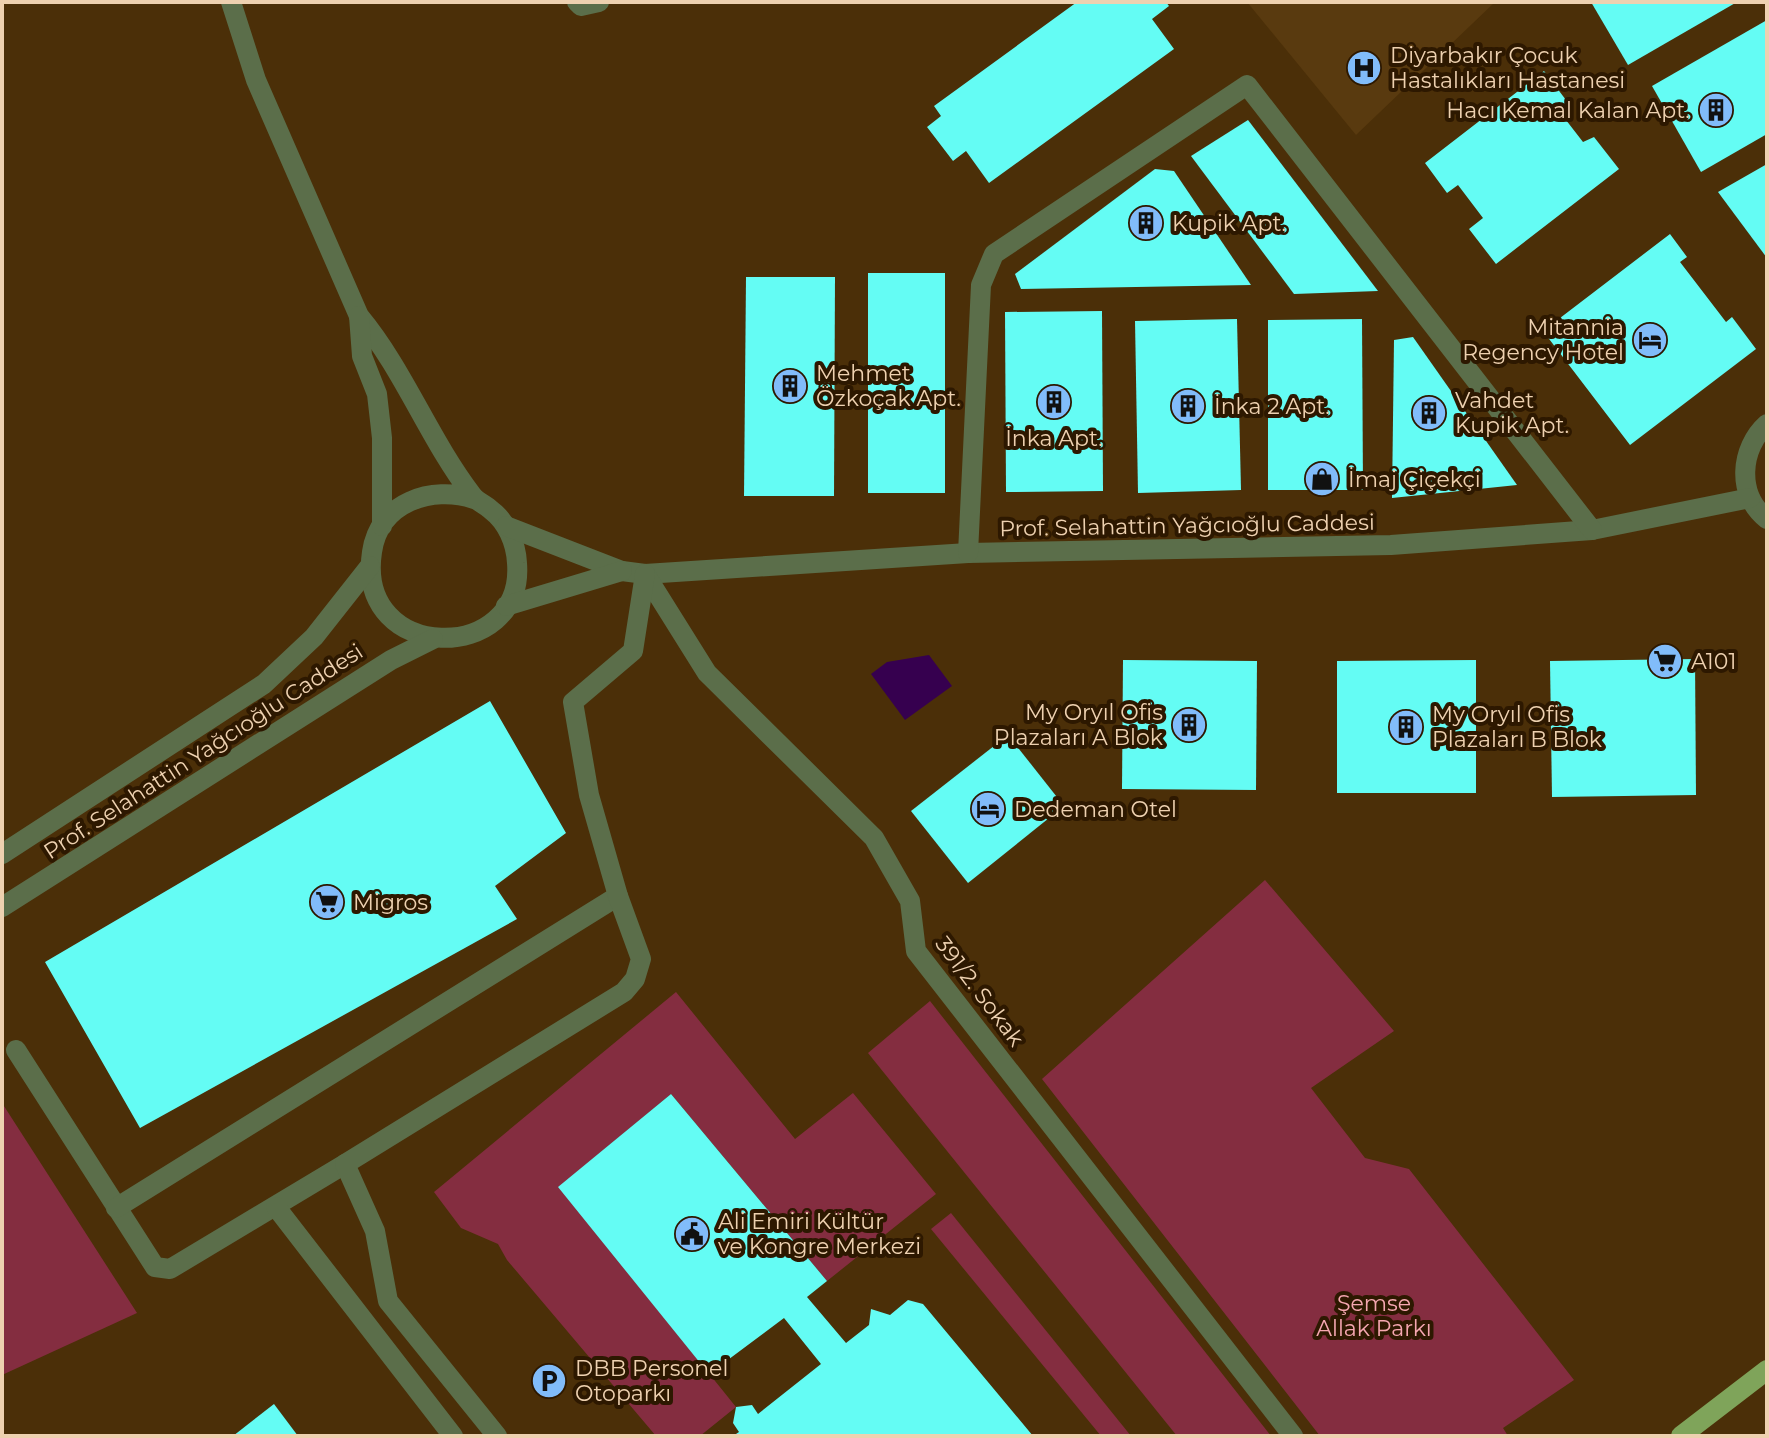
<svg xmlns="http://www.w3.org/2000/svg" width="1769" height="1438" font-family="Montserrat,sans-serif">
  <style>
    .built { fill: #593a0f }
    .green { fill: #842d40 }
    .water { fill: #36004f }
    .building { fill: #64fcf4 }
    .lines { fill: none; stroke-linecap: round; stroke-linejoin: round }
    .minor { stroke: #5b6e4a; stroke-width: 20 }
    .major { stroke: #7fa45a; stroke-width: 20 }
    .labels { text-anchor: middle; stroke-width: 8; stroke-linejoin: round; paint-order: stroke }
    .poi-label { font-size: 22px; fill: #eed1b0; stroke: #2d1800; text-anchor: start }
    .street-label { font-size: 22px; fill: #eed1b0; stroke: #2d1800 }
    .park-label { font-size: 22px; fill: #f6a7b1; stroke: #2d1800 }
  </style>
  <rect width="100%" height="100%" fill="#4b2f08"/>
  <polygon class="built" points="1247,2 1495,2 1356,135"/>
  <g class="green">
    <polygon points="1265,880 1394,1031 1311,1088 1365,1158 1409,1169 1574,1380 1503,1428 1508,1436 1320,1436 1042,1079"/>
    <polygon points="676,992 795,1139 853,1093 936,1194 827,1281 671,1094 559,1187 736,1407 700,1436 656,1436 507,1260 498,1244 461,1228 434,1192"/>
    <polygon points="930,1001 1271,1436 1177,1436 868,1053"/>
    <polygon points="2,1103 137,1313 2,1375"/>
    <polygon points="951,1213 1131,1436 1101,1436 931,1229"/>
  </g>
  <polygon class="water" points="929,655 952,686 905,720 871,674 887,662"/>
  <g class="building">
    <polygon points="1077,2 1166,2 1169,6 1152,19 1174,49 989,183 966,151 953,161 927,127 941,116 934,106"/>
    <polygon points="1591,2 1737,2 1628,65"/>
    <polygon points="1767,20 1767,134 1701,172 1652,86"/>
    <polygon points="1544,71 1569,104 1559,111 1583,142 1594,137 1619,169 1496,264 1469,229 1483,218 1458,185 1447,193 1425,163"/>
    <polygon points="1248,120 1378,291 1294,294 1191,156"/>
    <polygon points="1767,164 1767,258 1718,192"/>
    <polygon points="1155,169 1174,171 1251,285 1021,289 1015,274"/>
    <polygon points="1670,234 1687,257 1680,262 1726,322 1732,317 1756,349 1630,445 1543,331"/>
    <rect x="868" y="273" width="77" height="220"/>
    <polygon points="746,277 835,277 834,496 744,496"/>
    <polygon points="1102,311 1103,491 1006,492 1005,312"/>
    <polygon points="1237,319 1241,490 1138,493 1135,321"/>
    <polygon points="1362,319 1363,490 1268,490 1268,320"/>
    <polygon points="1413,337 1517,485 1392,498 1394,340"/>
    <polygon points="1695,659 1696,795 1552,797 1550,661"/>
    <polygon points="1123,660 1257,661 1256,790 1122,789"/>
    <polygon points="1476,660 1476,793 1337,793 1337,661"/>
    <polygon points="490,701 566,833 495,886 517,919 140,1128 45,962"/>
    <polygon points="1008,735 1064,806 968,883 911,811"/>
    <polygon points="671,1094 827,1281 807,1297 846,1343 869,1325 871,1309 890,1315 908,1300 923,1304 1033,1436 733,1436 739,1432 733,1423 736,1407 752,1405 758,1414 821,1364 784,1318 709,1374 558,1187"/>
    <polygon points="274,1404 298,1436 233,1436"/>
  </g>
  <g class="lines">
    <g class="minor">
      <path d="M231,2L256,80L359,316C404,370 429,439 472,495C477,502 485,504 491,510C507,522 516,543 517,563C525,665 355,664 372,552C379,502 432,485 474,499"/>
      <polyline points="577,2 581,6 599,2"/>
      <polyline points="359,316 362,356 377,394 382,438 382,526"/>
      <path d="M1767,424C1740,448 1736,495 1767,519"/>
      <polyline points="506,526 622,571 645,574 968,553 1391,545 1592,530 1750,498"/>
      <polyline points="968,553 981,285 994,254 1247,85 1592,530"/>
      <polyline points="645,574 707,673 874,838 910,901 916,951 1293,1436"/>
      <polyline points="506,606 622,571"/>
      <polyline points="2,854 264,684 314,637 370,566"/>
      <polyline points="2,907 391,660 433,639"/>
      <polyline points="16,1050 155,1267 170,1269 345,1164"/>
      <polyline points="276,1207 453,1436"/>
      <polyline points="116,1208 618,896"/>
      <polyline points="497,1436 388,1301 375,1231 345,1164 624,992 635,979 641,959 618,896 589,795 573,702 633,651 645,574"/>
    </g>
    <polyline class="major" points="1681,1436 1767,1370"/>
  </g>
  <defs>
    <g id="hospital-disc" transform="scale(1.8)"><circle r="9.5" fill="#81bcfa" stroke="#2d1800"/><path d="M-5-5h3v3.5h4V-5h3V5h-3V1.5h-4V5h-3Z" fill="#111"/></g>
    <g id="building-disc" transform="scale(1.8)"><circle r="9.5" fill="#81bcfa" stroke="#2d1800"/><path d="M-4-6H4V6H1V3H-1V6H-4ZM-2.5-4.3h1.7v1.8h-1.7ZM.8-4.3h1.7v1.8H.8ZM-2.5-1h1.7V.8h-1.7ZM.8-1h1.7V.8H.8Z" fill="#111"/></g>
    <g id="hotel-disc" transform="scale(1.8)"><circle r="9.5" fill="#81bcfa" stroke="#2d1800"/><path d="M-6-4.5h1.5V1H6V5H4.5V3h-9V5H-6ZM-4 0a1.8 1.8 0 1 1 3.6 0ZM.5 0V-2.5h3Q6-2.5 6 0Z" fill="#111"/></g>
    <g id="shop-disc" transform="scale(1.8)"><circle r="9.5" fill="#81bcfa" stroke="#2d1800"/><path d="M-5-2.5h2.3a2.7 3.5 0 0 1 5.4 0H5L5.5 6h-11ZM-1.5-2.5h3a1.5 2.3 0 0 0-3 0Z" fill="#111"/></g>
    <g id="supermarket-disc" transform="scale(1.8)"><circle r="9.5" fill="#81bcfa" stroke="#2d1800"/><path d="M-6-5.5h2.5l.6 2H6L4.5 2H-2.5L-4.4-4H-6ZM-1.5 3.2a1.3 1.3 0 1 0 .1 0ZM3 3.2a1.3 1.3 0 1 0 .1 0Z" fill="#111"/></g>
    <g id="civic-disc" transform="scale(1.8)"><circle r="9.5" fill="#81bcfa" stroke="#2d1800"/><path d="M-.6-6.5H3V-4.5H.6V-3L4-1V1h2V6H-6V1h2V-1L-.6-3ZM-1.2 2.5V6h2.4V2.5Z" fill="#111"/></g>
    <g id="parking-disc" transform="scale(1.8)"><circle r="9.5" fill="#81bcfa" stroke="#2d1800"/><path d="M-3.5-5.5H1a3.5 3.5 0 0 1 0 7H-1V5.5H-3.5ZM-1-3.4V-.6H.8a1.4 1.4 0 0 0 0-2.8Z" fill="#111"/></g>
  </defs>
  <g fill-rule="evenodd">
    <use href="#hospital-disc" x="1364" y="68"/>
    <use href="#building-disc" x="1716" y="110"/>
    <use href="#building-disc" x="1146" y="223"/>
    <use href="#hotel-disc" x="1650" y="340"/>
    <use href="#building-disc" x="790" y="386"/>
    <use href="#building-disc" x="1054" y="402"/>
    <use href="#building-disc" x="1188" y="406"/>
    <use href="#building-disc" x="1429" y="413"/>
    <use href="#shop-disc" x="1322" y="479"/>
    <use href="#supermarket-disc" x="1665" y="661"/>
    <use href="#building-disc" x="1189" y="725"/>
    <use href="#building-disc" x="1406" y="727"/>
    <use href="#hotel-disc" x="988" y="809"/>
    <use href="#supermarket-disc" x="327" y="902"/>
    <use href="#civic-disc" x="692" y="1234"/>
    <use href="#parking-disc" x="549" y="1381"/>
  </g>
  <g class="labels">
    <g class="poi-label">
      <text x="1390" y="63">Diyarbakır Çocuk<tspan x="1390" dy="25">Hastalıkları Hastanesi</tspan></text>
      <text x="1690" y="118" text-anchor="end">Hacı Kemal Kalan Apt.</text>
      <text x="1172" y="231">Kupik Apt.</text>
      <text x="1624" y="335" text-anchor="end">Mitannia<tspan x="1624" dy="25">Regency Hotel</tspan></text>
      <text x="816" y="381">Mehmet<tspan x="816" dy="25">Özkoçak Apt.</tspan></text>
      <text x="1455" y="408">Vahdet<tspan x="1455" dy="25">Kupik Apt.</tspan></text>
      <text x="1214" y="414">İnka 2 Apt.</text>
      <text x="1054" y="446" text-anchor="middle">İnka Apt.</text>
      <text x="1348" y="487">İmaj Çiçekçi</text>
      <text x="1691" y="669">A101</text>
      <text x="1163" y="720" text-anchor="end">My Oryıl Ofis<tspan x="1163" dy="25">Plazaları A Blok</tspan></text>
      <text x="1432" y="722">My Oryıl Ofis<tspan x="1432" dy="25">Plazaları B Blok</tspan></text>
      <text x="1014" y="817">Dedeman Otel</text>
      <text x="353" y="910">Migros</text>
      <text x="718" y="1229">Ali Emiri Kültür<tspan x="718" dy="25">ve Kongre Merkezi</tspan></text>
      <text x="575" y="1376">DBB Personel<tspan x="575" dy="25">Otoparkı</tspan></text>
    </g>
    <g class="street-label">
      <text transform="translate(1187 525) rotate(-1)" y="8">Prof. Selahattin Yağcıoğlu Caddesi</text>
      <text transform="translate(203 751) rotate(-33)" y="8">Prof. Selahattin Yağcıoğlu Caddesi</text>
      <text transform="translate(980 991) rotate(53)" y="8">391/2. Sokak</text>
    </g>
    <g class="park-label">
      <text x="1374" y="1311">Şemse<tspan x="1374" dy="25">Allak Parkı</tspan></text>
    </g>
  </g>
  <rect width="1769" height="1438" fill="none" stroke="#eed1b0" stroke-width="8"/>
</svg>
